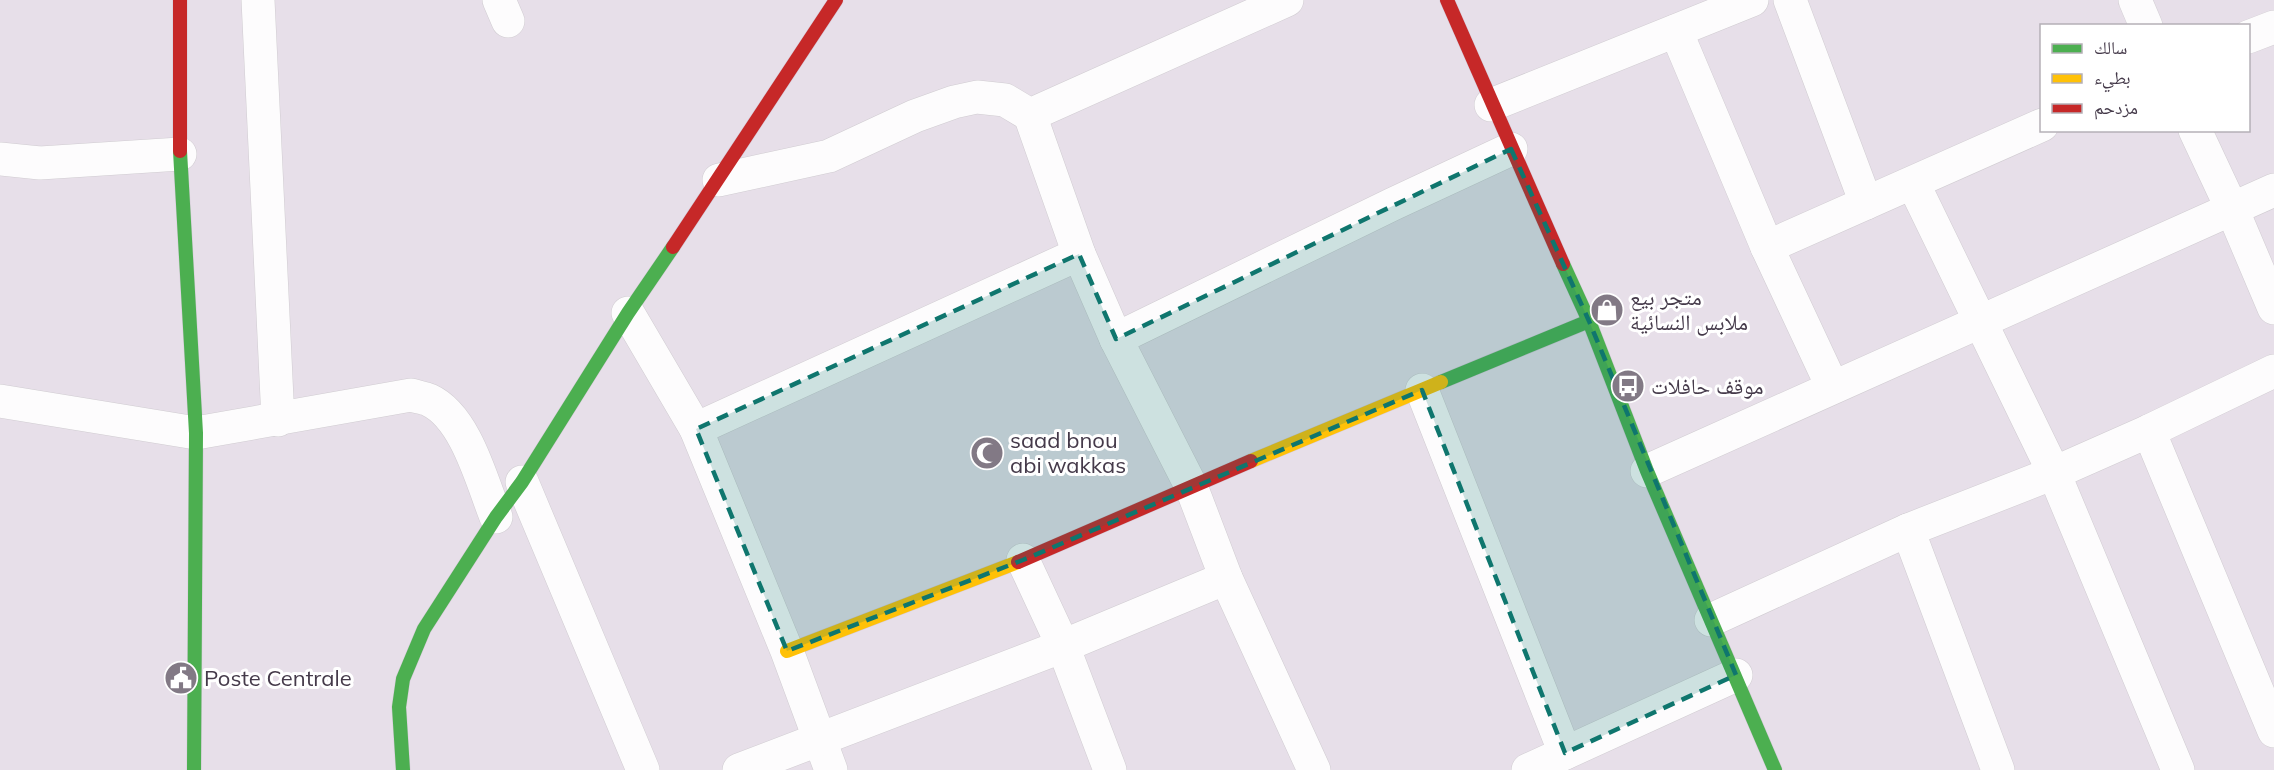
<svg xmlns="http://www.w3.org/2000/svg" width="2274" height="770" font-family="Mulish,'Noto Naskh Arabic',sans-serif">
  <style>
    .residential { fill: #e7dfe9; fill-rule: evenodd }
    .lines { fill: none; stroke-linecap: round; stroke-linejoin: round }
    .street-casing { stroke: #d0ccd1; stroke-width: 34 }
    .fast-casing { stroke: #d5cbd8; stroke-width: 15 }
    .slow-casing { stroke: #d5cbd8; stroke-width: 15 }
    .jam-casing { stroke: #d5cbd8; stroke-width: 15 }
    .street { stroke: #fdfcfd; stroke-width: 33 }
    .fast { stroke: #4caf50; stroke-width: 14 }
    .slow { stroke: #ffc107; stroke-width: 14 }
    .jam { stroke: #c62828; stroke-width: 14 }
    .marked { fill: #0f766e; fill-opacity: 0.2; stroke: #0f766e; stroke-width: 4.5; stroke-dasharray: 12 8; stroke-linejoin: round }
    .labels { text-anchor: middle; stroke-width: 6; stroke-linejoin: round; paint-order: stroke }
    .poi-label { font-size: 22px; fill: #453a4a; stroke: #fff; text-anchor: start }
  </style>
  <rect width="100%" height="100%" fill="#f2eef3"/>
  <path class="residential" d="M0,0H2274V770H0ZM2042,26H2248V130H2042Z"/>
  <g class="lines">
    <g class="street-casing">
      <g id="street">
        <polyline points="258,0 278,420"/>
        <polyline points="499,0 508,21"/>
        <polyline points="1790,0 1866,203"/>
        <polyline points="2135,0 2146,26"/>
        <polyline points="1676,31 1767,247 1832,386"/>
        <polyline points="2248,37 2274,27"/>
        <polyline points="1491,105 1752,0"/>
        <polyline points="1030,115 1079,254 1116,339 1191,486 1226,578 1314,770"/>
        <polyline points="2195,130 2232,209 2274,308"/>
        <polyline points="0,159 40,163 180,154"/>
        <polyline points="719,180 829,156 915,116 954,102 977,97 1005,100 1030,115 1287,0"/>
        <polyline points="1913,183 2054,473 2178,770"/>
        <polyline points="1767,247 2042,125"/>
        <polyline points="628,313 696,429 787,651 831,770"/>
        <polyline points="1116,339 1393,204 1511,149"/>
        <polyline points="1422,390 1565,753"/>
        <path d="M0,401L196,433L411,395C417,397 424,398 429,400C466,417 482,482 496,517"/>
        <polyline points="696,429 1079,254"/>
        <polyline points="2149,431 2274,731"/>
        <polyline points="1647,471 2274,190"/>
        <polyline points="522,482 643,770"/>
        <polyline points="1908,530 1998,770"/>
        <polyline points="1023,560 1063,646 1110,770"/>
        <polyline points="1711,620 1908,530 2054,473 2149,431 2274,371"/>
        <polyline points="739,770 1063,646 1226,578"/>
        <polyline points="1528,770 1736,675"/>
      </g>
    </g>
    <g class="fast-casing">
      <g id="fast">
        <polyline points="180,151 196,433 194,770"/>
        <polyline points="1563,264 1589,321 1647,471 1775,770"/>
        <polyline points="1441,382 1589,321"/>
        <polyline points="403,770 399,707 403,679 424,629 496,517 522,482 628,313 673,247"/>
      </g>
    </g>
    <g class="slow-casing">
      <g id="slow">
        <polyline points="1251,461 1441,382"/>
        <polyline points="787,651 1018,562"/>
      </g>
    </g>
    <g class="jam-casing">
      <g id="jam">
        <polyline points="180,0 180,151"/>
        <polyline points="1447,0 1563,264"/>
        <polyline points="673,247 836,0"/>
        <polyline points="1018,562 1251,461"/>
      </g>
    </g>
    <use href="#street" class="street"/>
    <use href="#fast" class="fast"/>
    <use href="#slow" class="slow"/>
    <use href="#jam" class="jam"/>
  </g>
  <path class="marked" d="M1511,149L1589,321L1736,675L1565,753L1422,390L1023,560L787,651L696,429L1079,254L1116,339Z"/>
  <defs>
    <g id="shop-disc" transform="scale(1.725)"><circle r="9.5" fill="#827985" stroke="#fff"/><path d="M-5-2.5h2.3a2.7 3.5 0 0 1 5.4 0H5L5.5 6h-11ZM-1.5-2.5h3a1.5 2.3 0 0 0-3 0Z" fill="#fff"/></g>
    <g id="bus-disc" transform="scale(1.725)"><circle r="9.5" fill="#827985" stroke="#fff"/><path d="M-5-6H5V4H4V6H2V4H-2V6H-4V4H-5ZM-3.5-4V0h7V-4ZM-3.5 1.2v1.5H-2V1.2ZM2 1.2v1.5H3.5V1.2Z" fill="#fff"/></g>
    <g id="mosque-disc" transform="scale(1.725)"><circle r="9.5" fill="#827985" stroke="#fff"/><path d="M3.5-4.9A6 6 0 1 0 3.5 4.9A5 5 0 1 1 3.5-4.9Z" fill="#fff"/></g>
    <g id="civic-disc" transform="scale(1.725)"><circle r="9.5" fill="#827985" stroke="#fff"/><path d="M-.6-6.5H3V-4.5H.6V-3L4-1V1h2V6H-6V1h2V-1L-.6-3ZM-1.2 2.5V6h2.4V2.5Z" fill="#fff"/></g>
  </defs>
  <g fill-rule="evenodd">
    <use href="#shop-disc" x="1607" y="310"/>
    <use href="#bus-disc" x="1628" y="386"/>
    <use href="#mosque-disc" x="987" y="453"/>
    <use href="#civic-disc" x="181" y="678"/>
  </g>
  <g class="labels">
    <g class="poi-label">
      <text x="1630" y="305">متجر بيع<tspan x="1630" dy="25">ملابس النسائية</tspan></text>
      <text x="1651" y="394">موقف حافلات</text>
      <text x="1010" y="448">saad bnou<tspan x="1010" dy="25">abi wakkas</tspan></text>
      <text x="204" y="686">Poste Centrale</text>
    </g>
  </g>
  <rect x="2040" y="24" width="210" height="108" fill="#ffffff" stroke="#b5b0b7" stroke-width="1.5"/>
  <rect x="2052" y="44" width="30" height="9" fill="#4caf50" stroke="#b5b0b7" stroke-width="1.5"/>
  <text x="2094" y="54" font-size="18" fill="#453a4a">سالك</text>
  <rect x="2052" y="74" width="30" height="9" fill="#ffc107" stroke="#b5b0b7" stroke-width="1.5"/>
  <text x="2094" y="84" font-size="18" fill="#453a4a">بطيء</text>
  <rect x="2052" y="104" width="30" height="9" fill="#c62828" stroke="#b5b0b7" stroke-width="1.5"/>
  <text x="2094" y="114" font-size="18" fill="#453a4a">مزدحم</text>
</svg>
